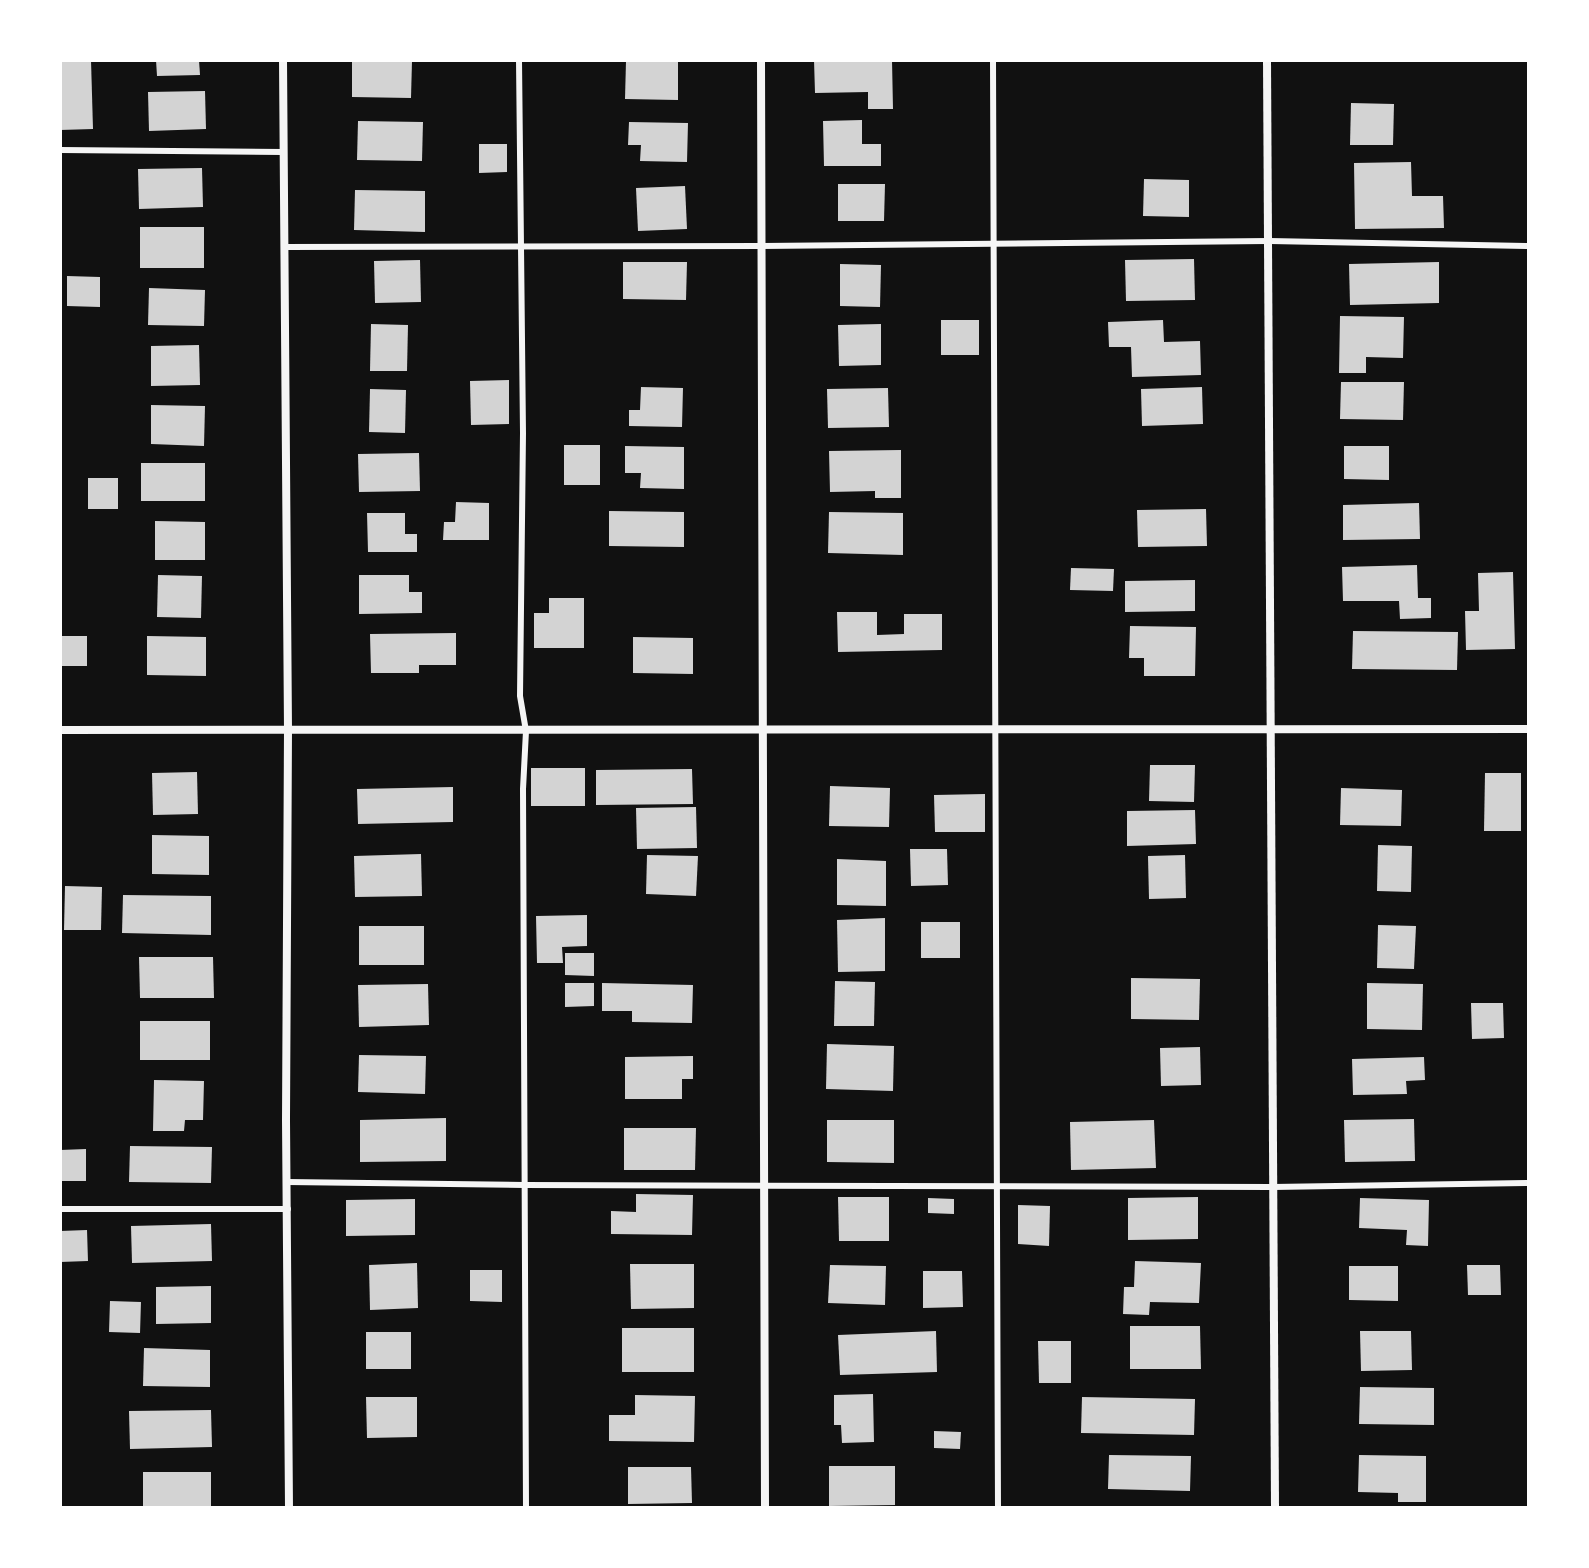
<svg xmlns="http://www.w3.org/2000/svg" width="1589" height="1568" font-family="'Alegreya Sans',sans-serif">
  <style>
    .building { fill: #d3d3d3 }
    .lines { fill: none; stroke-linecap: round; stroke-linejoin: round }
    .service { stroke: #f5f5f5; stroke-width: 6 }
    .minor { stroke: #f5f5f5; stroke-width: 8 }
  </style>
  <rect width="100%" height="100%" fill="#111"/>
  <g class="building">
    <polygon points="60,60 91,60 93,129 60,130"/>
    <polygon points="156,60 199,60 200,75 157,76"/>
    <polygon points="352,60 412,61 411,98 352,97"/>
    <polygon points="814,60 892,60 893,109 868,109 868,92 815,93"/>
    <polygon points="626,61 678,62 678,100 625,99"/>
    <polygon points="205,91 206,129 149,131 148,92"/>
    <polygon points="1351,103 1394,104 1393,145 1350,145"/>
    <polygon points="862,120 862,144 881,144 881,166 824,166 823,121"/>
    <polygon points="358,121 423,122 422,161 357,160"/>
    <polygon points="629,122 688,123 687,162 640,161 641,145 628,145"/>
    <polygon points="479,144 507,144 507,172 479,173"/>
    <polygon points="1411,162 1412,196 1443,196 1444,228 1355,229 1354,163"/>
    <polygon points="202,168 203,207 139,209 138,169"/>
    <polygon points="1144,179 1189,180 1189,217 1143,216"/>
    <polygon points="838,184 885,184 884,221 838,221"/>
    <polygon points="685,186 687,229 638,231 636,188"/>
    <polygon points="355,190 425,191 425,232 354,230"/>
    <rect x="140" y="227" width="64" height="41"/>
    <polygon points="1194,259 1195,300 1126,301 1125,260"/>
    <polygon points="420,260 421,302 375,303 374,261"/>
    <polygon points="623,262 687,262 686,300 623,299"/>
    <polygon points="1439,262 1439,303 1350,305 1349,264"/>
    <polygon points="840,264 881,265 880,307 840,306"/>
    <polygon points="67,276 100,277 100,307 67,306"/>
    <polygon points="149,288 205,290 204,326 148,325"/>
    <polygon points="1340,316 1404,317 1403,358 1366,357 1366,373 1339,373"/>
    <rect x="941" y="320" width="38" height="35"/>
    <polygon points="1163,320 1164,342 1200,341 1201,375 1132,377 1131,347 1109,347 1108,322"/>
    <polygon points="371,324 408,325 407,371 370,371"/>
    <polygon points="881,324 881,365 839,366 838,325"/>
    <polygon points="199,345 200,385 151,386 151,346"/>
    <polygon points="509,380 509,424 471,425 470,381"/>
    <polygon points="1341,382 1404,382 1403,420 1340,419"/>
    <polygon points="641,387 683,388 682,427 629,426 629,410 640,410"/>
    <polygon points="1202,387 1203,424 1142,426 1141,389"/>
    <polygon points="888,388 889,427 828,428 827,389"/>
    <polygon points="370,389 406,390 405,433 369,432"/>
    <polygon points="151,405 205,406 204,446 151,444"/>
    <rect x="564" y="445" width="36" height="40"/>
    <polygon points="625,446 684,447 684,489 640,488 641,473 625,473"/>
    <polygon points="1344,446 1389,446 1389,480 1344,479"/>
    <polygon points="901,450 901,498 875,498 875,491 830,492 829,451"/>
    <polygon points="419,453 420,491 359,492 358,454"/>
    <rect x="141" y="463" width="64" height="38"/>
    <rect x="88" y="478" width="30" height="31"/>
    <polygon points="456,502 489,503 489,540 443,540 444,522 455,522"/>
    <polygon points="1419,503 1420,539 1343,540 1343,505"/>
    <polygon points="1206,509 1207,546 1138,547 1137,510"/>
    <polygon points="609,511 684,512 684,547 609,546"/>
    <polygon points="829,512 903,513 903,555 828,553"/>
    <polygon points="367,513 405,513 405,534 417,534 417,552 368,552"/>
    <polygon points="155,521 205,522 205,560 155,560"/>
    <polygon points="1417,565 1418,598 1431,598 1431,618 1400,619 1399,601 1343,601 1342,567"/>
    <polygon points="1071,568 1114,569 1113,591 1070,590"/>
    <polygon points="1513,572 1515,649 1466,650 1465,611 1479,611 1478,573"/>
    <polygon points="158,575 202,576 201,618 157,617"/>
    <polygon points="359,575 409,575 409,592 422,592 422,613 359,614"/>
    <polygon points="1195,580 1195,611 1125,612 1125,581"/>
    <polygon points="549,598 584,598 584,648 534,648 534,613 549,613"/>
    <polygon points="837,612 877,612 877,635 904,634 904,614 942,614 942,650 838,652"/>
    <polygon points="1130,626 1196,627 1195,676 1144,676 1144,658 1129,658"/>
    <polygon points="1353,631 1458,632 1457,670 1352,669"/>
    <polygon points="456,633 456,665 419,665 419,673 371,673 370,634"/>
    <rect x="60" y="636" width="27" height="30"/>
    <polygon points="147,636 206,637 206,676 147,675"/>
    <polygon points="633,637 693,638 693,674 633,673"/>
    <polygon points="1150,765 1195,765 1194,802 1149,801"/>
    <rect x="531" y="768" width="54" height="38"/>
    <polygon points="692,769 693,804 596,805 596,770"/>
    <polygon points="197,772 198,814 153,815 152,773"/>
    <polygon points="1485,773 1521,773 1521,831 1484,831"/>
    <polygon points="830,786 890,788 889,827 829,826"/>
    <polygon points="453,787 453,822 358,824 357,789"/>
    <polygon points="1341,788 1402,790 1401,826 1340,825"/>
    <polygon points="985,794 985,832 935,832 934,795"/>
    <polygon points="696,807 697,848 637,849 636,808"/>
    <polygon points="1195,810 1196,844 1127,846 1127,811"/>
    <polygon points="152,835 209,836 209,875 152,874"/>
    <polygon points="1378,845 1412,846 1411,892 1377,891"/>
    <polygon points="910,849 947,849 948,885 911,886"/>
    <polygon points="421,854 422,896 355,897 354,856"/>
    <polygon points="647,855 698,856 696,896 646,894"/>
    <polygon points="1185,855 1186,898 1149,899 1148,856"/>
    <polygon points="837,859 886,861 886,906 837,905"/>
    <polygon points="65,886 102,887 101,930 64,930"/>
    <polygon points="123,895 211,896 211,935 122,933"/>
    <polygon points="587,915 587,946 562,947 563,963 537,963 536,916"/>
    <polygon points="885,918 885,971 838,972 837,920"/>
    <rect x="921" y="922" width="39" height="36"/>
    <polygon points="1378,925 1416,926 1414,969 1377,968"/>
    <rect x="359" y="926" width="65" height="39"/>
    <polygon points="565,953 594,953 594,976 565,975"/>
    <polygon points="139,957 213,957 214,998 140,998"/>
    <polygon points="1131,978 1200,979 1199,1020 1131,1019"/>
    <polygon points="835,981 875,982 874,1026 834,1026"/>
    <polygon points="565,983 594,983 594,1006 565,1007"/>
    <polygon points="602,983 693,985 692,1023 632,1022 632,1011 602,1011"/>
    <polygon points="1367,983 1423,984 1422,1030 1367,1029"/>
    <polygon points="428,984 429,1025 359,1027 358,985"/>
    <polygon points="1471,1003 1503,1003 1504,1038 1472,1039"/>
    <rect x="140" y="1021" width="70" height="39"/>
    <polygon points="827,1044 894,1046 893,1091 826,1089"/>
    <polygon points="1200,1047 1201,1085 1161,1086 1160,1048"/>
    <polygon points="359,1055 426,1056 425,1094 358,1092"/>
    <polygon points="693,1056 693,1079 682,1079 682,1099 625,1099 625,1057"/>
    <polygon points="1424,1057 1425,1080 1406,1081 1407,1094 1353,1095 1352,1059"/>
    <polygon points="154,1080 204,1081 203,1120 185,1120 184,1131 153,1131"/>
    <polygon points="446,1118 446,1161 360,1162 360,1120"/>
    <polygon points="1414,1119 1415,1161 1345,1162 1344,1120"/>
    <polygon points="827,1120 894,1120 894,1163 827,1162"/>
    <polygon points="1154,1120 1156,1168 1071,1170 1070,1122"/>
    <polygon points="624,1128 696,1128 695,1170 624,1170"/>
    <polygon points="130,1146 212,1147 211,1183 129,1182"/>
    <polygon points="86,1149 86,1181 60,1181 60,1150"/>
    <polygon points="636,1194 693,1195 692,1235 611,1234 611,1211 636,1212"/>
    <polygon points="838,1197 889,1197 889,1241 839,1241"/>
    <polygon points="1198,1197 1198,1239 1128,1240 1128,1198"/>
    <polygon points="928,1198 954,1199 954,1214 928,1213"/>
    <polygon points="1360,1198 1429,1200 1428,1246 1406,1245 1407,1230 1359,1228"/>
    <polygon points="415,1199 415,1235 346,1236 346,1200"/>
    <polygon points="1018,1205 1050,1206 1049,1246 1018,1244"/>
    <polygon points="211,1224 212,1261 132,1263 131,1226"/>
    <polygon points="87,1230 88,1261 60,1262 60,1231"/>
    <polygon points="1135,1261 1201,1263 1199,1303 1150,1302 1149,1315 1123,1314 1124,1287 1134,1287"/>
    <polygon points="417,1263 418,1308 370,1310 369,1265"/>
    <polygon points="630,1264 694,1264 694,1308 631,1309"/>
    <polygon points="830,1265 886,1266 885,1305 828,1303"/>
    <polygon points="1467,1265 1500,1265 1501,1295 1468,1295"/>
    <polygon points="1349,1266 1398,1266 1398,1301 1349,1300"/>
    <polygon points="470,1270 502,1270 502,1302 470,1301"/>
    <polygon points="923,1271 962,1271 963,1307 923,1308"/>
    <polygon points="211,1286 211,1323 156,1324 156,1287"/>
    <polygon points="110,1301 141,1302 140,1333 109,1332"/>
    <polygon points="1130,1326 1200,1326 1201,1369 1130,1369"/>
    <rect x="622" y="1328" width="72" height="44"/>
    <polygon points="936,1331 937,1372 840,1375 838,1335"/>
    <polygon points="1360,1331 1411,1331 1412,1370 1361,1371"/>
    <rect x="366" y="1332" width="45" height="37"/>
    <polygon points="1038,1341 1071,1341 1071,1383 1039,1383"/>
    <polygon points="144,1348 210,1350 210,1387 143,1386"/>
    <polygon points="1360,1387 1434,1388 1434,1425 1359,1424"/>
    <polygon points="873,1394 874,1442 842,1443 841,1425 834,1425 834,1395"/>
    <polygon points="635,1395 695,1396 694,1442 609,1441 609,1415 635,1415"/>
    <polygon points="366,1397 417,1397 417,1437 367,1438"/>
    <polygon points="1082,1397 1195,1399 1194,1435 1081,1433"/>
    <polygon points="211,1410 212,1447 130,1449 129,1411"/>
    <polygon points="934,1431 961,1432 960,1449 934,1448"/>
    <polygon points="1109,1455 1191,1456 1190,1491 1108,1489"/>
    <polygon points="1359,1455 1426,1456 1426,1502 1398,1502 1398,1493 1358,1492"/>
    <polygon points="829,1466 895,1466 895,1505 829,1506"/>
    <polygon points="628,1467 691,1467 692,1503 628,1504"/>
    <rect x="143" y="1472" width="68" height="36"/>
  </g>
  <g class="lines">
    <g class="service">
      <polyline points="519,60 523,433 520,696 526,731 523,789 526,1508"/>
      <polyline points="993,60 998,1508"/>
      <polyline points="60,150 283,152"/>
      <polyline points="284,247 762,246 1268,241 1529,246"/>
      <polyline points="287,1182 524,1185 1273,1187 1529,1183"/>
      <polyline points="60,1209 288,1209"/>
    </g>
    <g class="minor">
      <polyline points="283,60 288,730 286,1120 289,1508"/>
      <polyline points="761,60 765,1508"/>
      <polyline points="1267,60 1275,1508"/>
      <polyline points="60,730 1529,729"/>
    </g>
  </g>
  <rect width="1589" height="1568" fill="none" stroke="#ffffff" stroke-width="124"/>
</svg>
